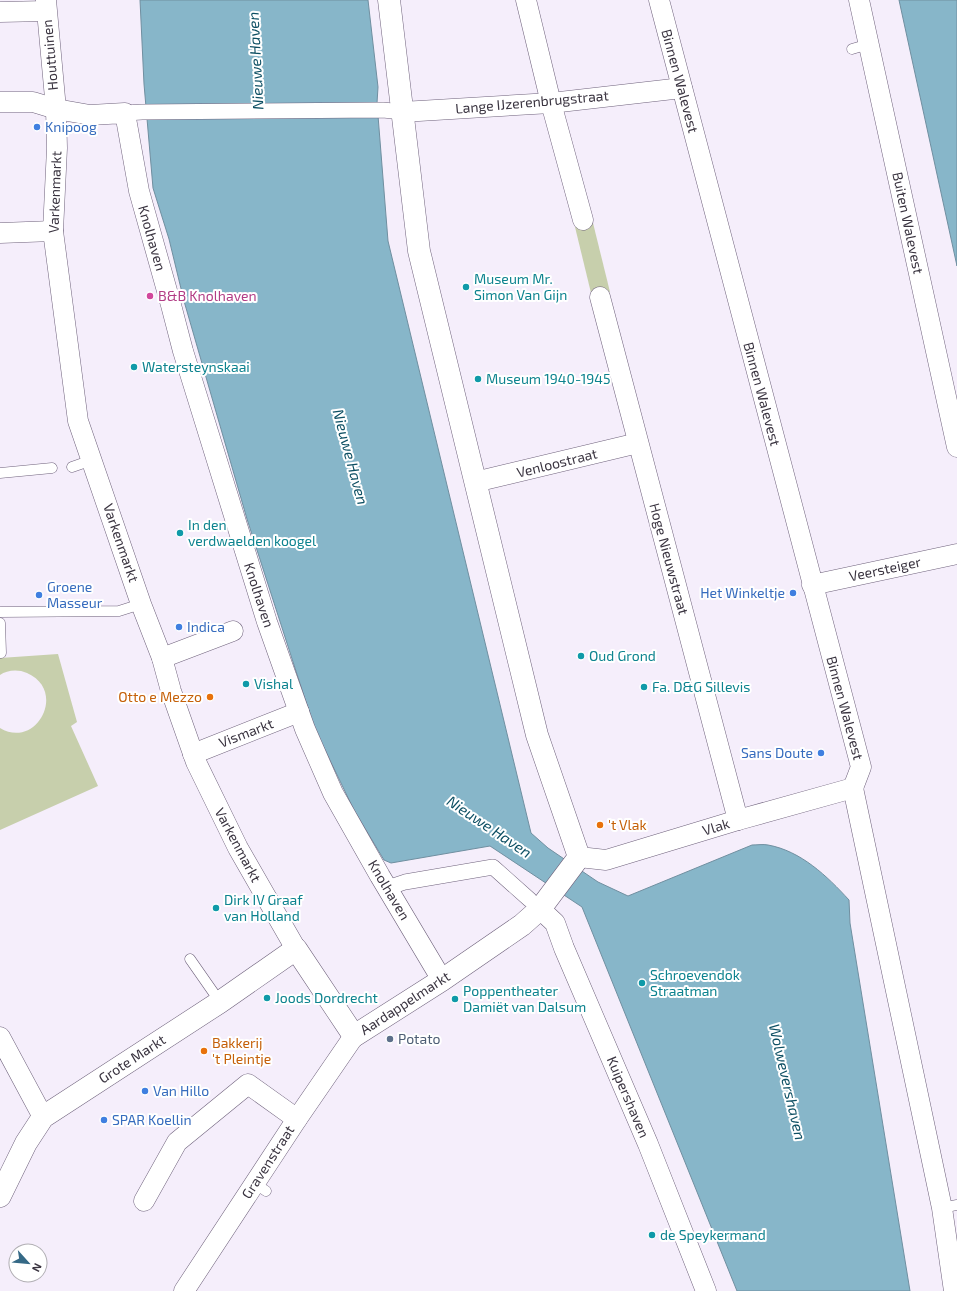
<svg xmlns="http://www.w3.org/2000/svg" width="957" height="1291" font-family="'Exo 2',sans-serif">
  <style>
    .green { fill: #c7cfac }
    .water { fill: #87b6c9; stroke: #708fa0 }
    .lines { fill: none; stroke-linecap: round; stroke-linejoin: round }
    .service-casing { stroke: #6f627c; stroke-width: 11 }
    .pedestrian-casing { stroke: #6f627c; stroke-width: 16 }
    .minor-casing { stroke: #6f627c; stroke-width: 21 }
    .tertiary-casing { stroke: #6f627c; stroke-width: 23 }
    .service { stroke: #fff; stroke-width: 10 }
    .pedestrian { stroke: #fff; stroke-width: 15 }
    .minor { stroke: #fff; stroke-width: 20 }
    .tertiary { stroke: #fff; stroke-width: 22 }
    .shop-dot { fill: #3f7fe0; stroke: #fff; stroke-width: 1.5 }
    .culture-dot { fill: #0f9aa8; stroke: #fff; stroke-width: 1.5 }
    .hotel-dot { fill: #d1479c; stroke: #fff; stroke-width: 1.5 }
    .food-dot { fill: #e8710a; stroke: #fff; stroke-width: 1.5 }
    .service-dot { fill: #5c6f8a; stroke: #fff; stroke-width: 1.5 }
    .labels { text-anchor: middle; stroke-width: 4; stroke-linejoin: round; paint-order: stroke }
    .street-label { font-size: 14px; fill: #3a3440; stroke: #fff }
    .shop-label { font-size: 14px; fill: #366cbe; stroke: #fff; text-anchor: start }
    .culture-label { font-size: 14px; fill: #0d838f; stroke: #fff; text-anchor: start }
    .hotel-label { font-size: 14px; fill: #b23c85; stroke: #fff; text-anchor: start }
    .food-label { font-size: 14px; fill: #c56008; stroke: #fff; text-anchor: start }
    .service-label { font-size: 14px; fill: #4e5e75; stroke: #fff; text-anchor: start }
    .water-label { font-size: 15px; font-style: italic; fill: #0d4f63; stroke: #fff }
  </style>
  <rect width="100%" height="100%" fill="#f5eefb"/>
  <g class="green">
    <polygon points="593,223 610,292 592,297 575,227"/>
    <path d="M58,654L77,722L71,726L98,786L0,830V728C36,750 68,691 27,673C18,669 7,670 0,675V658Z"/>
  </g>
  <g class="water">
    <path d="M140,0H368L378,87L377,103L388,241L531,833L548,848L598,882L628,896L752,845C757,845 763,844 768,845C801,851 827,876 849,900L850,923L910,1291H737L582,907L490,846L391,863L384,860L354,810L314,727L247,519L184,301L169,239L153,188L144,84Z"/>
    <polygon points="899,0 957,0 957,266"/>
  </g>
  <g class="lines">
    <g class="service-casing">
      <g id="service">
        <polyline points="852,49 869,44"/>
        <polyline points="72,467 92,460"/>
        <polyline points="0,473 52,468"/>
        <polyline points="0,612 119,611 141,604"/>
        <polyline points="0,623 1,653"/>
        <polyline points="190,959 220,1002"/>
        <polyline points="254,1183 266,1191"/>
        <polyline points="942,1208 957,1205"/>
      </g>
    </g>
    <g class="pedestrian-casing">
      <g id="pedestrian">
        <polyline points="125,113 142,112 383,110 402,112"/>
        <polyline points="387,888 405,882 493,867 530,900"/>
      </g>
    </g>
    <g class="minor-casing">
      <g id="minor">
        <polyline points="46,0 56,109 57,148 53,231 78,421 141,604 162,658 171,691 196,762 238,848 296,949"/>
        <polyline points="526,0 551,103 583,220"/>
        <polyline points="659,0 861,767 853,788"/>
        <polyline points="859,0 957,447"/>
        <polyline points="0,12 46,11"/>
        <polyline points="0,102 33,102 56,109 90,115 125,113 139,191 171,305 183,351 267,622 305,729 333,793 380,876 442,980"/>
        <polyline points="402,112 551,103 682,88"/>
        <polyline points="0,233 53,231"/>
        <polyline points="600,297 738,820"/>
        <polyline points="475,482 638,443"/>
        <polyline points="812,585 957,554"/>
        <polyline points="162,658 233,631"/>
        <polyline points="193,754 299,712"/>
        <polyline points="853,788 942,1208 954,1291"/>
        <polyline points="579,857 606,860 738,820 853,788"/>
        <polyline points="540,909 555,923 564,948 648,1144 706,1291"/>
        <polyline points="0,1037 43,1117"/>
        <polyline points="144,1201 177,1142 248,1084 297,1119"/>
        <polyline points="184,1291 297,1119 354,1036"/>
      </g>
    </g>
    <g class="tertiary-casing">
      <polyline id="tertiary" points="0,1196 26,1143 43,1117 220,1002 296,949 354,1036 442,980 522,925 540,909 579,857 537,735 419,251 389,0"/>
    </g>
    <use href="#service" class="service"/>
    <use href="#pedestrian" class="pedestrian"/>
    <use href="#minor" class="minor"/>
    <use href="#tertiary" class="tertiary"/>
  </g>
  <g class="shop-dot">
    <circle cx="37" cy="127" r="4"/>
    <circle cx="793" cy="593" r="4"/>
    <circle cx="39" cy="595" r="4"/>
    <circle cx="179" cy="627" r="4"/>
    <circle cx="821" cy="753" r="4"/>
    <circle cx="145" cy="1091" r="4"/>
    <circle cx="104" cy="1120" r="4"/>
  </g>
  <g class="culture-dot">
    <circle cx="466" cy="287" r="4"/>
    <circle cx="134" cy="367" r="4"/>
    <circle cx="478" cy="379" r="4"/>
    <circle cx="180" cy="533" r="4"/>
    <circle cx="581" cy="656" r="4"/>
    <circle cx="246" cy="684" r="4"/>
    <circle cx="644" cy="687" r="4"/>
    <circle cx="216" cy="908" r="4"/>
    <circle cx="642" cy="983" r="4"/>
    <circle cx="267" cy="998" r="4"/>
    <circle cx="455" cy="999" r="4"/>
    <circle cx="652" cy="1235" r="4"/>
  </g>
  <circle class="hotel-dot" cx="150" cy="296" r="4"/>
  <g class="food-dot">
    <circle cx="210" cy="697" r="4"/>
    <circle cx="600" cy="825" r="4"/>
    <circle cx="204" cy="1051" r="4"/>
  </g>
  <circle class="service-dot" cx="390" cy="1039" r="4"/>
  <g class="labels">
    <g class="street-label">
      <text transform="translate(50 55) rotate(-95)" y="5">Houttuinen</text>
      <text transform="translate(680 81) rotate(75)" y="5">Binnen Walevest</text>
      <text transform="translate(532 102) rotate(-5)" y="5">Lange IJzerenbrugstraat</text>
      <text transform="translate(55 192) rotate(-88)" y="5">Varkenmarkt</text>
      <text transform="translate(908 223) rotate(78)" y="5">Buiten Walevest</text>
      <text transform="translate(152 238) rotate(74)" y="5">Knolhaven</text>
      <text transform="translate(762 394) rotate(75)" y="5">Binnen Walevest</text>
      <text transform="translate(557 463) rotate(-14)" y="5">Venloostraat</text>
      <text transform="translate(121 543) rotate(71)" y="5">Varkenmarkt</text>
      <text transform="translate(669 559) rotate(75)" y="5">Hoge Nieuwstraat</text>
      <text transform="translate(885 569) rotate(-12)" y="5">Veersteiger</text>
      <text transform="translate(259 595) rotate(72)" y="5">Knolhaven</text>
      <text transform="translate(845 708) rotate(75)" y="5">Binnen Walevest</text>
      <text transform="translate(246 733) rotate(-21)" y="5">Vismarkt</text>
      <text transform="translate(716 827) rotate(-17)" y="5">Vlak</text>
      <text transform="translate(238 845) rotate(62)" y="5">Varkenmarkt</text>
      <text transform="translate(389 890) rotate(59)" y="5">Knolhaven</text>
      <text transform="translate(405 1003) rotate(-33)" y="5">Aardappelmarkt</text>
      <text transform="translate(132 1059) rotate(-33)" y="5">Grote Markt</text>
      <text transform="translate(628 1097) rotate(67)" y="5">Kuipershaven</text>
      <text transform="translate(268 1162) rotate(-57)" y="5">Gravenstraat</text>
    </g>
    <g class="shop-label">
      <text x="45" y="132">Knipoog</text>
      <text x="47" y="592">Groene<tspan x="47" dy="16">Masseur</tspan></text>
      <text x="785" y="598" text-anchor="end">Het Winkeltje</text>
      <text x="187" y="632">Indica</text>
      <text x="813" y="758" text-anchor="end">Sans Doute</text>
      <text x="153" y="1096">Van Hillo</text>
      <text x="112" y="1125">SPAR Koellin</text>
    </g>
    <g class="culture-label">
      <text x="474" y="284">Museum Mr.<tspan x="474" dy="16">Simon Van Gijn</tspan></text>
      <text x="142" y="372">Watersteynskaai</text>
      <text x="486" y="384">Museum 1940-1945</text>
      <text x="188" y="530">In den<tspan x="188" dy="16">verdwaelden koogel</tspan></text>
      <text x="589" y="661">Oud Grond</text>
      <text x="254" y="689">Vishal</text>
      <text x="652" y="692">Fa. D&amp;G Sillevis</text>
      <text x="224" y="905">Dirk IV Graaf<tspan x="224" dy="16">van Holland</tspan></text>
      <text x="650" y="980">Schroevendok<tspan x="650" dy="16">Straatman</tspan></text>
      <text x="463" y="996">Poppentheater<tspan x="463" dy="16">Damiët van Dalsum</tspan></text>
      <text x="275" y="1003">Joods Dordrecht</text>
      <text x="660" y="1240">de Speykermand</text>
    </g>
    <g class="hotel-label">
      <text x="158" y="301">B&amp;B Knolhaven</text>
    </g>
    <g class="food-label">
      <text x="202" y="702" text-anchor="end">Otto e Mezzo</text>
      <text x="608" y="830">'t Vlak</text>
      <text x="212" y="1048">Bakkerij<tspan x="212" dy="16">'t Pleintje</tspan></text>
    </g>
    <g class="service-label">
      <text x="398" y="1044">Potato</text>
    </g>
    <g class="water-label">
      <text transform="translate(256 61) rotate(-93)" y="5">Nieuwe Haven</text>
      <text transform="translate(350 457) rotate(75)" y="5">Nieuwe Haven</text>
      <text transform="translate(489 827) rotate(34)" y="5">Nieuwe Haven</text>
      <text transform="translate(787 1082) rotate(77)" y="5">Wolwevershaven</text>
    </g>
  </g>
  <g transform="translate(28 1263) rotate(117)"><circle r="19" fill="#ffffff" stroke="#b0aeb3"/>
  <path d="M0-3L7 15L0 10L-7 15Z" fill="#356986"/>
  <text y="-6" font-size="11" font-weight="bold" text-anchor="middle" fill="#3a3440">N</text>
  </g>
</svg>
